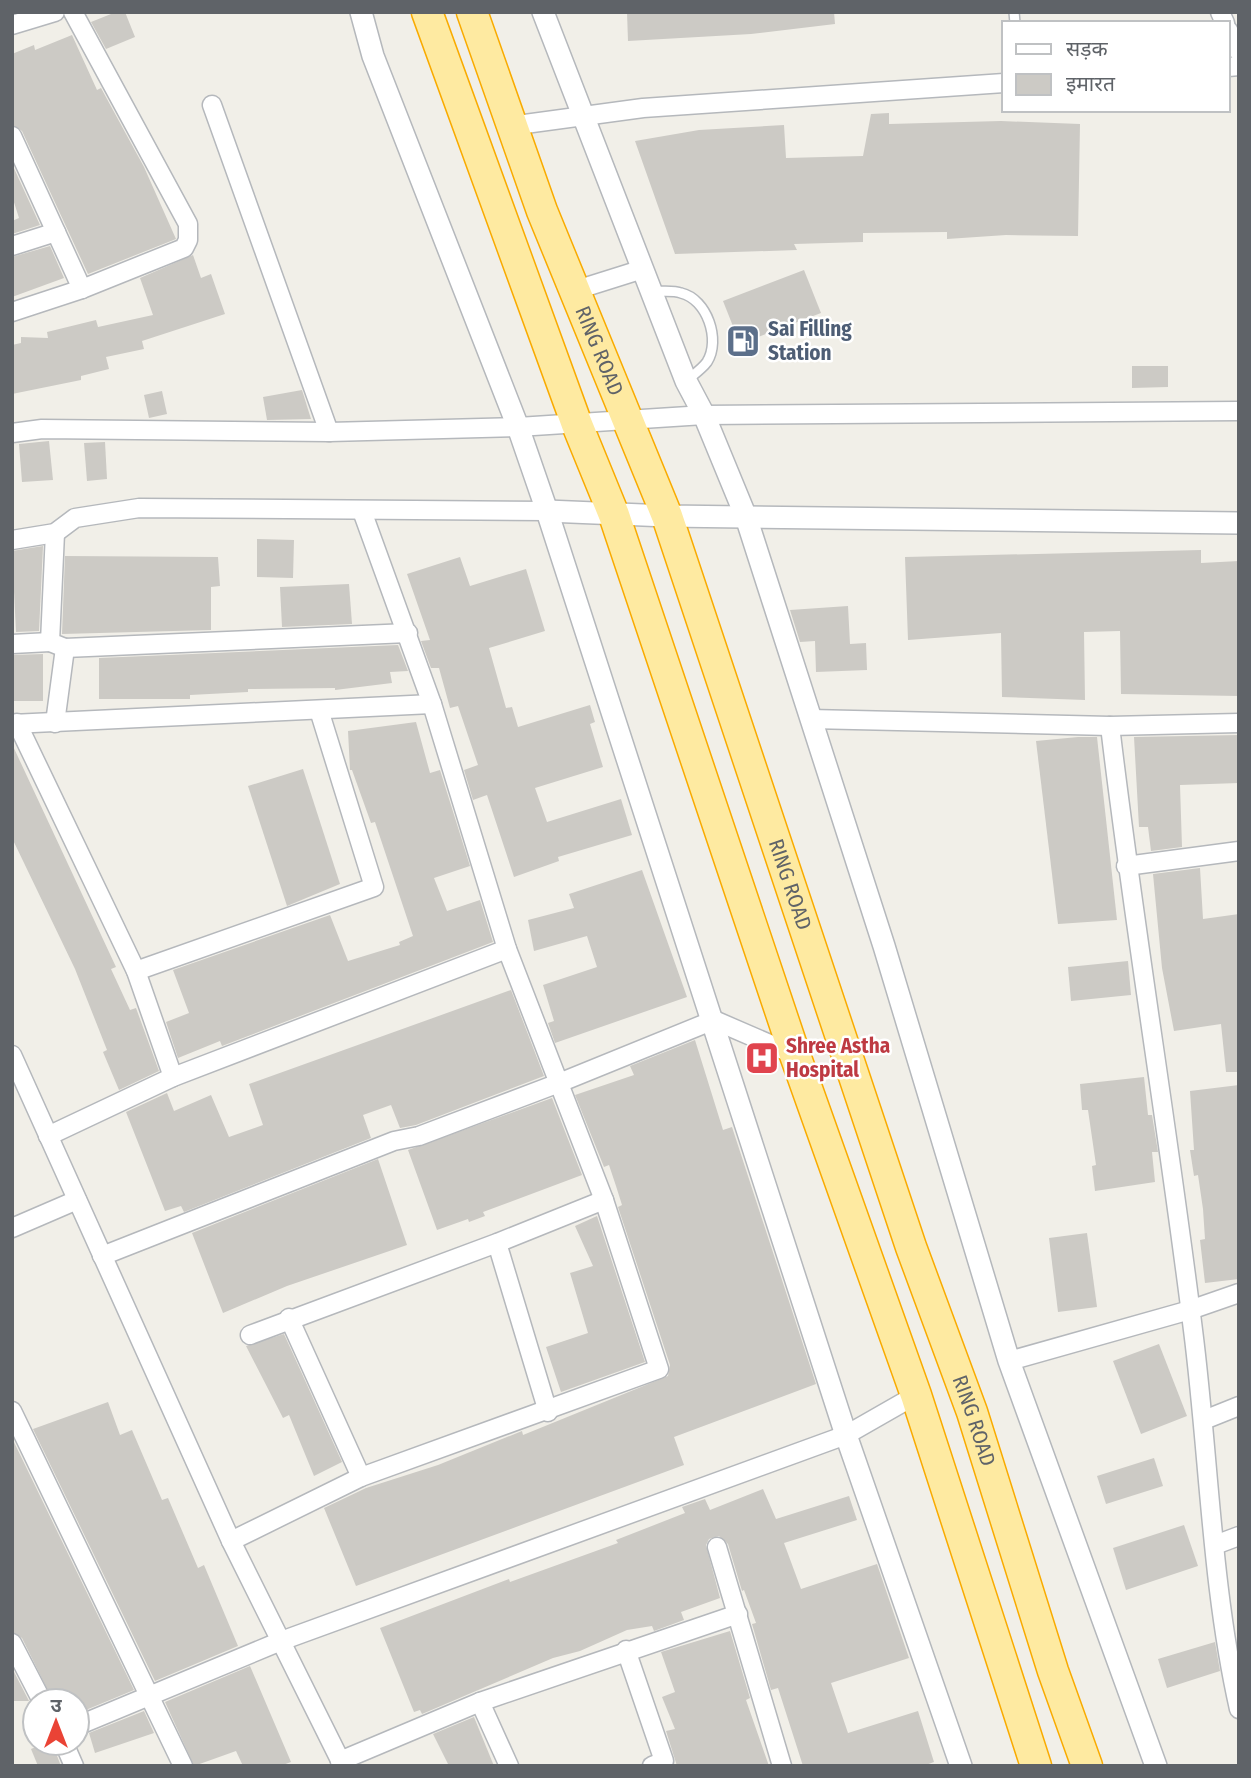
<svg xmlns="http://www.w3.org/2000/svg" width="1251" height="1778" font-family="'Fira Sans Condensed','Noto Sans Devanagari',sans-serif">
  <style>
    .building { fill: #cccac5 }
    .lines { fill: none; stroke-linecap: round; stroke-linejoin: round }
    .service-casing { stroke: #b5b8bc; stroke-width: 12 }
    .minor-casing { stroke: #b5b8bc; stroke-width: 21 }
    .tertiary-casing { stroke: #b5b8bc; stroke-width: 24 }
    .trunk-casing { stroke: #f9ab00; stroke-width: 33 }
    .service { stroke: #fff; stroke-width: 9 }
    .minor { stroke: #fff; stroke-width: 18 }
    .tertiary { stroke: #fff; stroke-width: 21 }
    .trunk { stroke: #feeaa1; stroke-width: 30 }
    .labels { text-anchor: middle; stroke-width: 5; stroke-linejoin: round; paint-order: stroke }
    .service-label { font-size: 21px; font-weight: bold; fill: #4e5e75; stroke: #fff; text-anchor: start }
    .street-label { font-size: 21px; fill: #5f6368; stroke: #fff }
    .health-label { font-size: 21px; font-weight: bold; fill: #be3a42; stroke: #fff; text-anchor: start }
  </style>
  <rect width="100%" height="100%" fill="#f1efe8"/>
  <g class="building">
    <polygon points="116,12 125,12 135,37 106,49 91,22"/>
    <polygon points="627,12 834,12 835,24 751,34 628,41"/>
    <polygon points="72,35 97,90 101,88 144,167 176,239 88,274 22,131 12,125 12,54 34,45 35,50"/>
    <polygon points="889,113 889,124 1001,121 1080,124 1078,236 1006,235 947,239 947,232 863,233 863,242 794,244 797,250 675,254 635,141 699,130 784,125 786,158 863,156 871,114"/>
    <polygon points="12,164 40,225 12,234 12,221 19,218 12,196"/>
    <polygon points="50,246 64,278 12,297 12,257"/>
    <polygon points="193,255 201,278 211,274 225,314 142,341 144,349 106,357 109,369 81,376 81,380 12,394 12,345 21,343 21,337 48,338 47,332 96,320 98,327 153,315 140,278"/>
    <polygon points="804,270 821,313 740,344 723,301"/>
    <polygon points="1132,366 1168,366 1168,387 1132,388"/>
    <polygon points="302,390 311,419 267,420 263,397"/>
    <polygon points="162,391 167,414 149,418 144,395"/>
    <polygon points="49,441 53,480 22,482 19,444"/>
    <polygon points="105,442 107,479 87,481 84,443"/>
    <polygon points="257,539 294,540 293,578 257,577"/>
    <polygon points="43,546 39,631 16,632 12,551"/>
    <polygon points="1201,550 1201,563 1239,561 1239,696 1121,694 1120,631 1084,632 1085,700 1002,697 1001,633 908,640 905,557"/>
    <polygon points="65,556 218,557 220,586 211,587 211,630 62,634"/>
    <polygon points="460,557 470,586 526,569 545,631 489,648 506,708 512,707 518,727 590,705 595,722 590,724 603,767 535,788 547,822 621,799 632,835 558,857 559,861 514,877 487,795 473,800 464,770 478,765 458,706 450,708 439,668 431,668 421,641 430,640 407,574"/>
    <polygon points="349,584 352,624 282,627 280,587"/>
    <polygon points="848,606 850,644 866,643 867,670 816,672 815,641 800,642 790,610"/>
    <polygon points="398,645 408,671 390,672 392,683 335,690 335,688 248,689 248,692 190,695 190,699 99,699 99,658"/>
    <polygon points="43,654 43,701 12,701 12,655"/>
    <polygon points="416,722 430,773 440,770 470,866 434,878 447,911 480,900 493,942 222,1046 220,1041 178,1058 166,1022 189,1013 173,970 330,915 348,961 400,945 399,942 413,936 375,822 371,823 352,770 350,770 348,731"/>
    <polygon points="1239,735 1239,783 1180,785 1182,847 1151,851 1148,827 1139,827 1134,737"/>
    <polygon points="1078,737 1097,737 1117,920 1058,924 1036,741"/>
    <polygon points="12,744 116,967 111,969 130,1010 136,1008 159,1071 119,1090 103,1052 107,1050 75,969 12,838"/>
    <polygon points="303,769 340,884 287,906 248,786"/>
    <polygon points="1200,868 1203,919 1239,914 1239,1072 1226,1072 1221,1024 1174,1031 1162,968 1153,874"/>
    <polygon points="642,870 687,997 555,1043 548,1023 554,1021 543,985 597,967 587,936 534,951 528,920 574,908 569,894"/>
    <polygon points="1128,961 1131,995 1071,1001 1068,967"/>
    <polygon points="511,990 544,1076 416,1125 400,1128 391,1105 363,1115 371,1138 184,1212 181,1206 165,1211 126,1112 167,1093 174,1111 211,1095 229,1137 263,1125 249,1084"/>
    <polygon points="695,1040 723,1130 732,1127 816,1384 674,1437 684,1465 356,1586 324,1508 366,1488 438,1465 522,1431 523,1435 668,1376 670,1365 618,1207 622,1205 616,1186 609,1165 604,1167 575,1095 634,1075 630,1066"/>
    <polygon points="1144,1077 1148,1115 1152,1115 1158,1152 1152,1152 1155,1182 1095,1191 1092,1166 1096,1165 1088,1110 1082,1110 1080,1084"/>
    <polygon points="1239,1085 1239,1279 1205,1283 1200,1240 1205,1239 1203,1209 1198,1175 1194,1176 1190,1150 1194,1150 1190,1091"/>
    <polygon points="552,1098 582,1175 483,1212 485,1216 469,1222 468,1219 437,1230 408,1150"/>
    <polygon points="378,1159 407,1245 287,1286 223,1313 192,1233"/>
    <polygon points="597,1216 645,1362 561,1392 546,1347 588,1333 570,1273 593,1266 575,1226"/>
    <polygon points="1087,1233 1097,1307 1058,1312 1049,1238"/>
    <polygon points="284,1334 342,1462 314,1476 289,1415 283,1418 246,1346"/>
    <polygon points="1159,1344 1187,1416 1141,1434 1113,1361"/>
    <polygon points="108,1402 120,1435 132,1430 162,1500 168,1498 198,1568 204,1565 238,1646 155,1681 33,1429"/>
    <polygon points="12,1438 134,1690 81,1712 77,1712 77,1701 53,1701 22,1638 12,1632"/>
    <polygon points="1154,1458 1163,1486 1106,1504 1097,1476"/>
    <polygon points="763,1489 776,1519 849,1496 857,1520 784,1543 801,1589 877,1564 909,1658 831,1683 848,1733 918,1711 934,1762 923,1766 803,1766 778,1688 771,1690 752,1624 756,1623 744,1590 742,1591 728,1544 719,1536 709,1539 706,1545 720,1598 681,1612 684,1620 654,1631 652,1626 627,1630 580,1651 553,1658 422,1714 420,1710 414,1712 380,1628 509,1579 510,1582 618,1543 616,1540 685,1513 682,1507 705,1499 710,1510"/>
    <polygon points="1184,1525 1198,1566 1126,1590 1113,1548"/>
    <polygon points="730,1631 750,1698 746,1700 769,1766 677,1766 666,1731 675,1729 662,1697 675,1692 661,1652"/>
    <polygon points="1215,1642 1220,1671 1167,1688 1158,1659"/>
    <polygon points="250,1666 291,1762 280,1766 243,1766 236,1751 194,1766 165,1702"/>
    <polygon points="12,1668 29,1701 12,1701"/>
    <polygon points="144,1711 154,1733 95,1753 89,1733"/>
    <polygon points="474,1717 494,1766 449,1766 433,1734"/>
    <polygon points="45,1743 52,1743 61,1766 38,1766 31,1749"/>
  </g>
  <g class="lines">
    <g class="service-casing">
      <g id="service">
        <polyline points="1014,12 1015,23"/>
        <path d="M653,291C662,292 673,290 681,293C707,299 721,340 707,362C702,369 693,375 686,381"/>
      </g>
    </g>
    <g class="minor-casing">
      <g id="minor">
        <polyline points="1220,12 1225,23"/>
        <polyline points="12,25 55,12"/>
        <polyline points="1228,30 1239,52"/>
        <polyline points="1228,67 1239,66"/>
        <polyline points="212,105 329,432"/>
        <polyline points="510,126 643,108 1004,83"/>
        <polyline points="12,136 82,289"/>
        <polyline points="12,246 56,232"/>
        <polyline points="573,291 643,269"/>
        <polyline points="12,312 82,289 184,248 188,240 188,224 73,12"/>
        <polyline points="12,433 42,429 329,432 518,427 704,415 1239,411"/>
        <polyline points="12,540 55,533 75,518 139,508 547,511"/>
        <polyline points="12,644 50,642"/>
        <polyline points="65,648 408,633"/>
        <polyline points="810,719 1110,726 1239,723"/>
        <polyline points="17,723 136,971 173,1077"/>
        <polyline points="55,723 65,648 50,642 55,533"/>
        <polyline points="12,724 432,704"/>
        <path d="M1110,726C1134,928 1168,1128 1193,1330C1209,1455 1211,1585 1239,1709"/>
        <polyline points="1126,866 1239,851"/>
        <polyline points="136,971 374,887 319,710"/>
        <polyline points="12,1055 231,1541 343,1766"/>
        <polyline points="48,1136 173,1077 507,949"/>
        <polyline points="12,1228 77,1200"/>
        <polyline points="497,1243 548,1412"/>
        <polyline points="102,1256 394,1141 419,1136 559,1083 714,1020 795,1055"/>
        <polyline points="289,1318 361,1477"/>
        <polyline points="250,1335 497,1243 604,1200"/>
        <polyline points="1009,1361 1190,1310 1239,1293"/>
        <polyline points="12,1411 183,1766"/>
        <polyline points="1204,1420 1239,1406"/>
        <polyline points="231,1541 361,1477 659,1369 604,1200 507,949 432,704 362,511"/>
        <polyline points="1215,1545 1239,1536"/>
        <polyline points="717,1547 782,1766"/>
        <polyline points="12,1643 42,1701"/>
        <polyline points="626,1650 664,1761 652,1766"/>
        <polyline points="480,1702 509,1766"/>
        <polyline points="77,1726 281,1641 846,1435 916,1395"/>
        <polyline points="64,1743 74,1766"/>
        <polyline points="340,1761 480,1702 738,1614"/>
      </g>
    </g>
    <g class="tertiary-casing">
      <g id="tertiary">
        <polyline points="361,12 373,56 518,427 547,511 846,1435 961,1766"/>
        <polyline points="543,12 686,381 704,415 746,517 884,946 1009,1361 1156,1766"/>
        <polyline points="547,511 667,516 1239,523"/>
      </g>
    </g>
    <g class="trunk-casing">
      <g id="trunk">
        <polyline points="427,12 576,422 614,515 795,1055 916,1395 1036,1766"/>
        <path id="s1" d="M472,12L542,211L667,516L911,1247L972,1412L1053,1671L1087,1766"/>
      </g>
    </g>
    <use href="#service" class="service"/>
    <use href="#minor" class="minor"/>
    <use href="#tertiary" class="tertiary"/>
    <use href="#trunk" class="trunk"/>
  </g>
  <defs>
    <g id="fuel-square" transform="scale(1.75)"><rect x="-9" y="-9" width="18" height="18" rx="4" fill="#5c6f8a" stroke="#fff"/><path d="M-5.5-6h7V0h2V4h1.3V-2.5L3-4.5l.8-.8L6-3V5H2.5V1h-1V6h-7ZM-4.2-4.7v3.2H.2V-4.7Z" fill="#fff"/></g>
    <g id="hospital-square" transform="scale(1.75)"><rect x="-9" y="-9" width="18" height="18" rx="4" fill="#e0444e" stroke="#fff"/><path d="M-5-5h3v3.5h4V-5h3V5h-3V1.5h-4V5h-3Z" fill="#fff"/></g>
  </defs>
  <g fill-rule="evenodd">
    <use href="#fuel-square" x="743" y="341"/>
    <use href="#hospital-square" x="762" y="1058"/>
  </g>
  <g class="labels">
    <g class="service-label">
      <text x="768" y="336">Sai Filling<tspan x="768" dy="24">Station</tspan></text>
    </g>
    <g class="street-label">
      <text dy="7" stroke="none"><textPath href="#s1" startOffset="362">RING ROAD</textPath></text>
      <text dy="7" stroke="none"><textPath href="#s1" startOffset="929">RING ROAD</textPath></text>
      <text dy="7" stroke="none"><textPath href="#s1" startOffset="1496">RING ROAD</textPath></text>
    </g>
    <g class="health-label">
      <text x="786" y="1053">Shree Astha<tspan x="786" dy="24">Hospital</tspan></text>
    </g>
  </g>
  <rect width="1251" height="1778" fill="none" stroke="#5f6368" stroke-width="28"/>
  <rect x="1002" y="21" width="228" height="91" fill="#ffffff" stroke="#bfc1c3" stroke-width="2"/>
  <rect x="1016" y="44" width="35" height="10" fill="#ffffff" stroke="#bfc1c3" stroke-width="2"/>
  <text x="1066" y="56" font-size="21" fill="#5f6368">सड़क</text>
  <rect x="1016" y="74" width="35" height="21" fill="#cccac5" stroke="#bfc1c3" stroke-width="2"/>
  <text x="1066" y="91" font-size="21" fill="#5f6368">इमारत</text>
  <g transform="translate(56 1722)"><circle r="33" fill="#ffffff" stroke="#bfc1c3" stroke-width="2"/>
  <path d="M0-5L12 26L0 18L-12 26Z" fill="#ea4335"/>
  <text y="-10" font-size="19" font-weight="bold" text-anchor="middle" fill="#5f6368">उ</text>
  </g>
</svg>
